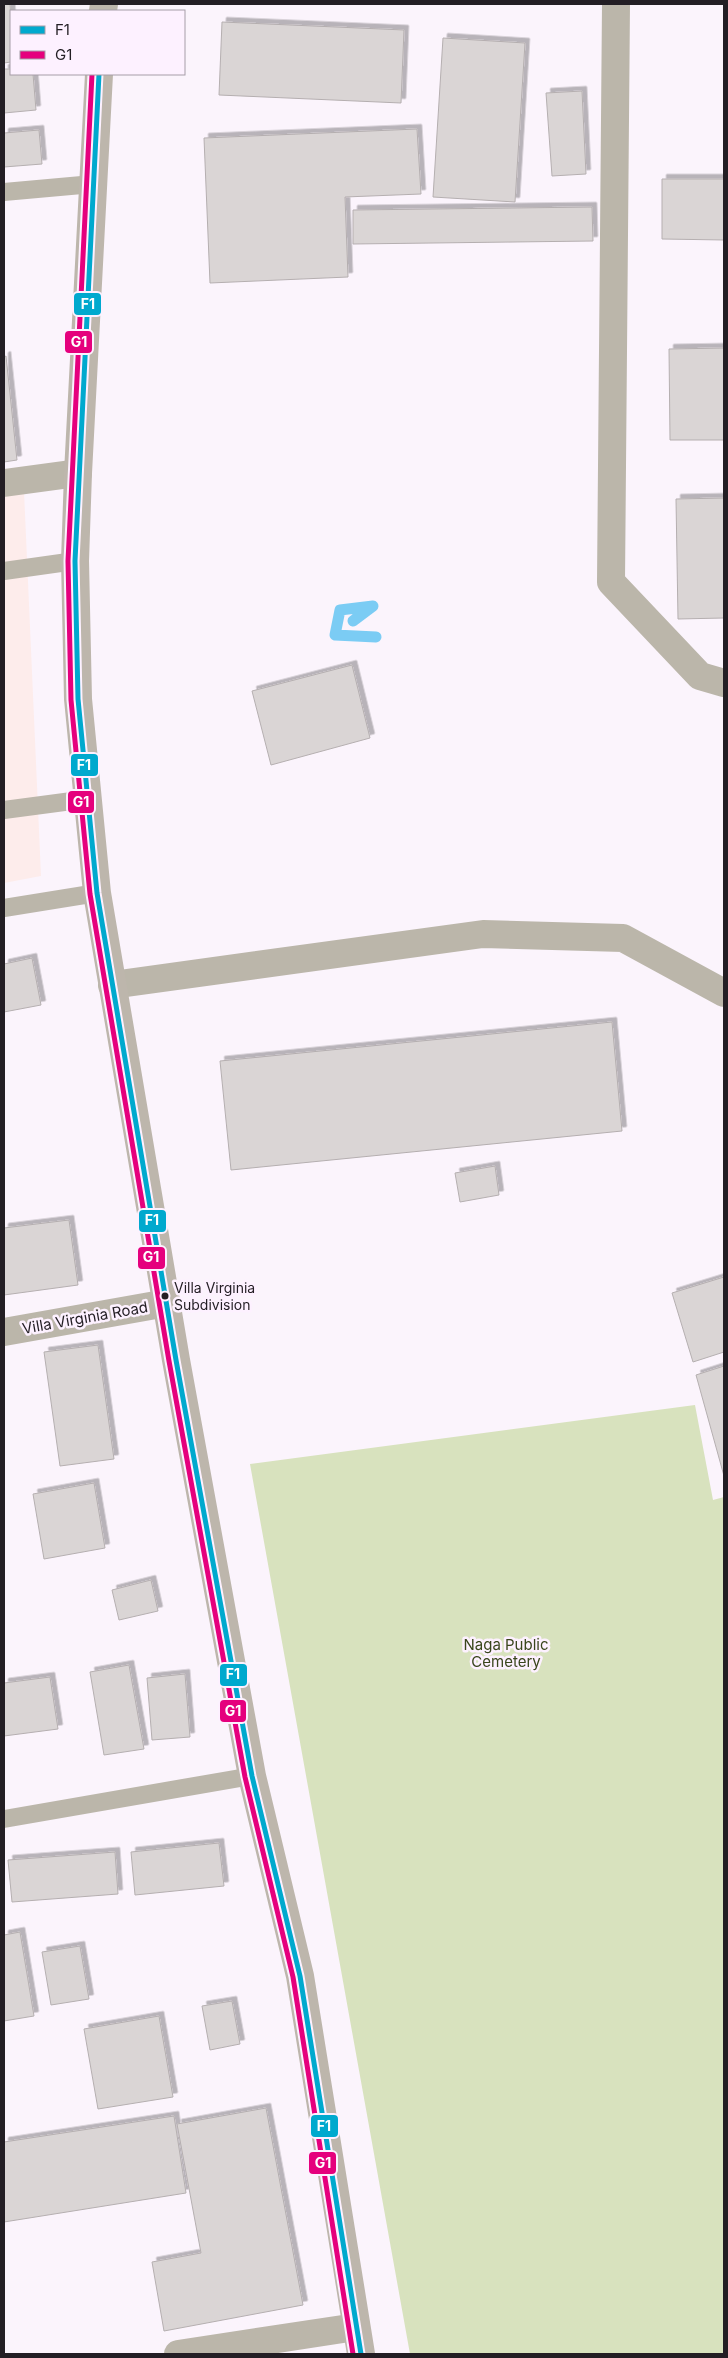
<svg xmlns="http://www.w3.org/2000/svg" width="728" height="2358" font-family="Inter,sans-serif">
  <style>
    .industrial { fill: #fdeceb }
    .green { fill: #d8e2be }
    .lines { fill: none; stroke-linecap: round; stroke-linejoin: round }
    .stream { stroke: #7bccf4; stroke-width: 11 }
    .building { fill: #dad5d5; stroke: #b5afb0; filter: url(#shadow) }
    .lane { stroke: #bbb6aa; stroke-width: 18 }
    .street { stroke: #bbb6aa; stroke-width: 28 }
    .primary { stroke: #bdb6ac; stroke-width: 28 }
    .bus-1-casing { stroke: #fdf1ff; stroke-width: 9 }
    .bus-2-casing { stroke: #fdf1ff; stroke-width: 9 }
    .bus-1 { stroke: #00a9ce; stroke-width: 5 }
    .bus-2 { stroke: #e5007d; stroke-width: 5 }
    .bus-dot { fill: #231e24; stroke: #fdf1ff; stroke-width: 2 }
    .labels { text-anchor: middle; stroke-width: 5; stroke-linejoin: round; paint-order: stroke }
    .bus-label { font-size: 14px; fill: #231e24; stroke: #fdf1ff; text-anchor: start }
    .street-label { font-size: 15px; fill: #231e24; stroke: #fdf1ff }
    .park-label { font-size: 15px; fill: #39451c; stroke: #fdf1ff }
    .line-badge { stroke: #fdf1ff; stroke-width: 2 }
    .badge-label { font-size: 14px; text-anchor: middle; font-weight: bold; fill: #fff }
  </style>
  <defs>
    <filter id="shadow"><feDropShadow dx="4.5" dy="-4.5" stdDeviation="0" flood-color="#0004"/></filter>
  </defs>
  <rect width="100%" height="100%" fill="#fbf4fc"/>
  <polygon class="industrial" points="24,491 41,876 4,883 4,495"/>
  <polygon class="green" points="695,1405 713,1500 724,1497 724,2354 410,2354 250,1464"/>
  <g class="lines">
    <polyline class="stream" points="353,621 373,606 340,610 335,635 376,637"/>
  </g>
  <g class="building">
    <polygon points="4,4 10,4 11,18 11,62 4,63"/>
    <polygon points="222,22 404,30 401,103 219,95"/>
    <polygon points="443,38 525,43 515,202 433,197"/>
    <polygon points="4,69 11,69 11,74 33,74 36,110 4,113"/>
    <polygon points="582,91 586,174 552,176 546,93"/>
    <polygon points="417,129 421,194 345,197 348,277 210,283 204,138"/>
    <polygon points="39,130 42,164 4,167 4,133"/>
    <polygon points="662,179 724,179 724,240 662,239"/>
    <polygon points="592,207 593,241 353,244 353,210"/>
    <polygon points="724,348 724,440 670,440 669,349"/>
    <polygon points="6,356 17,460 4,462 4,357"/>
    <polygon points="724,498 724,618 678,619 676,499"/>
    <polygon points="352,665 370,738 271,765 252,691"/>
    <polygon points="32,958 41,1005 4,1012 4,964"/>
    <polygon points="612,1022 622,1131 231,1170 220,1061"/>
    <polygon points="495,1166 499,1195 460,1202 455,1173"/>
    <polygon points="69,1220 78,1285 4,1295 4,1228"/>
    <polygon points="724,1277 724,1352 693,1362 672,1293"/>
    <polygon points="98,1345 114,1459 60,1466 44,1352"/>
    <polygon points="724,1366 724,1476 696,1375"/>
    <polygon points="94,1483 105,1548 44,1559 33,1494"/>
    <polygon points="151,1580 158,1611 119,1620 112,1590"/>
    <polygon points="129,1665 144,1749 104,1755 90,1672"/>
    <polygon points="185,1674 190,1737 152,1740 147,1678"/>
    <polygon points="50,1677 58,1729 4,1736 4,1683"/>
    <polygon points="219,1843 224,1886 135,1895 131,1852"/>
    <polygon points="115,1852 118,1894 12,1902 8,1860"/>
    <polygon points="20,1932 34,2016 4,2021 4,1935"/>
    <polygon points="80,1946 89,1999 51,2005 42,1952"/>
    <polygon points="232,2001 240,2044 210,2050 202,2006"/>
    <polygon points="159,2016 173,2097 98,2109 84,2029"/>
    <polygon points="266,2108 303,2305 164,2331 152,2262 201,2253 177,2124"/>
    <polygon points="174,2116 186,2193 4,2222 4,2142"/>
  </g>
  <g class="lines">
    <g class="lane">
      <polyline points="4,192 93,184"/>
      <polyline points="4,571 75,561"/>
      <polyline points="4,810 87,799"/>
      <polyline points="4,908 97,893"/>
      <polyline points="4,1819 252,1776"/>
    </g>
    <g class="street">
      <polyline points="616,4 611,582 700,676 724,683"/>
      <polyline points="4,483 78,473"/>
      <polyline points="112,985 483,934 623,938 724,993"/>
      <polyline points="4,1332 167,1303"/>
      <polyline points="178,2354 356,2327"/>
    </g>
    <g class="primary">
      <polyline points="103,11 104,4"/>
      <polyline points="99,74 78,473 75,561 78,699 97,893 176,1360 252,1776 300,1976 361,2354"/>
    </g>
    <g class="bus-1-casing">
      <polyline id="bus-1" points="99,74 75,561 78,699 97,893 176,1360 252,1776 300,1976 361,2354"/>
    </g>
    <g class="bus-2-casing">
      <polyline id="bus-2" points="92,74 68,561 71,700 90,894 169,1361 245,1777 293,1977 353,2354"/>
    </g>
    <use href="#bus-1" class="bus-1"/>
    <use href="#bus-2" class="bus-2"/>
  </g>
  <circle class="bus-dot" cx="165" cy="1296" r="4.5"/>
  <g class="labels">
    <g class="bus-label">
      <text x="174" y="1293">Villa Virginia<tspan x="174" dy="17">Subdivision</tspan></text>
    </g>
    <g class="street-label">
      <text transform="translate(85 1318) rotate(-10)" y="5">Villa Virginia Road</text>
    </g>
    <g class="park-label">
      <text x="506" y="1650">Naga Public<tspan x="506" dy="17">Cemetery</tspan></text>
    </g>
  </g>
  <g class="line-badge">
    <rect x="73" y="292" width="29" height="24" rx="5" fill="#00a9ce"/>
    <rect x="64" y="330" width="29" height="24" rx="5" fill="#e5007d"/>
    <rect x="70" y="753" width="29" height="24" rx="5" fill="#00a9ce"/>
    <rect x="67" y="790" width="28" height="24" rx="5" fill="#e5007d"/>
    <rect x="138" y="1209" width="29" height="24" rx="5" fill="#00a9ce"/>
    <rect x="137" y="1246" width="29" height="24" rx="5" fill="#e5007d"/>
    <rect x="219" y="1663" width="29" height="24" rx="5" fill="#00a9ce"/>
    <rect x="219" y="1699" width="28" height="24" rx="5" fill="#e5007d"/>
    <rect x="310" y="2114" width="29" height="24" rx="5" fill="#00a9ce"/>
    <rect x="308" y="2151" width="29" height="24" rx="5" fill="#e5007d"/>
  </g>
  <g class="badge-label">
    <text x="88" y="309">F1</text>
    <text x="79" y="347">G1</text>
    <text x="84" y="770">F1</text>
    <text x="81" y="807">G1</text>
    <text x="152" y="1225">F1</text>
    <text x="151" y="1262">G1</text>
    <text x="233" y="1679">F1</text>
    <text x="233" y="1716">G1</text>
    <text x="324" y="2131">F1</text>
    <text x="323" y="2168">G1</text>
  </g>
  <rect width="728" height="2358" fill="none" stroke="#231e24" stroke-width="10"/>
  <rect x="10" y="10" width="175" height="65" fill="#fdf1ff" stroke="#a69da7"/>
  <rect x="20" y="26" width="25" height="8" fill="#00a9ce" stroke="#a69da7"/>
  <text x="55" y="35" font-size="15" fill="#231e24">F1</text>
  <rect x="20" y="51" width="25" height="8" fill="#e5007d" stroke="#a69da7"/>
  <text x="55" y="60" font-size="15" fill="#231e24">G1</text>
</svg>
